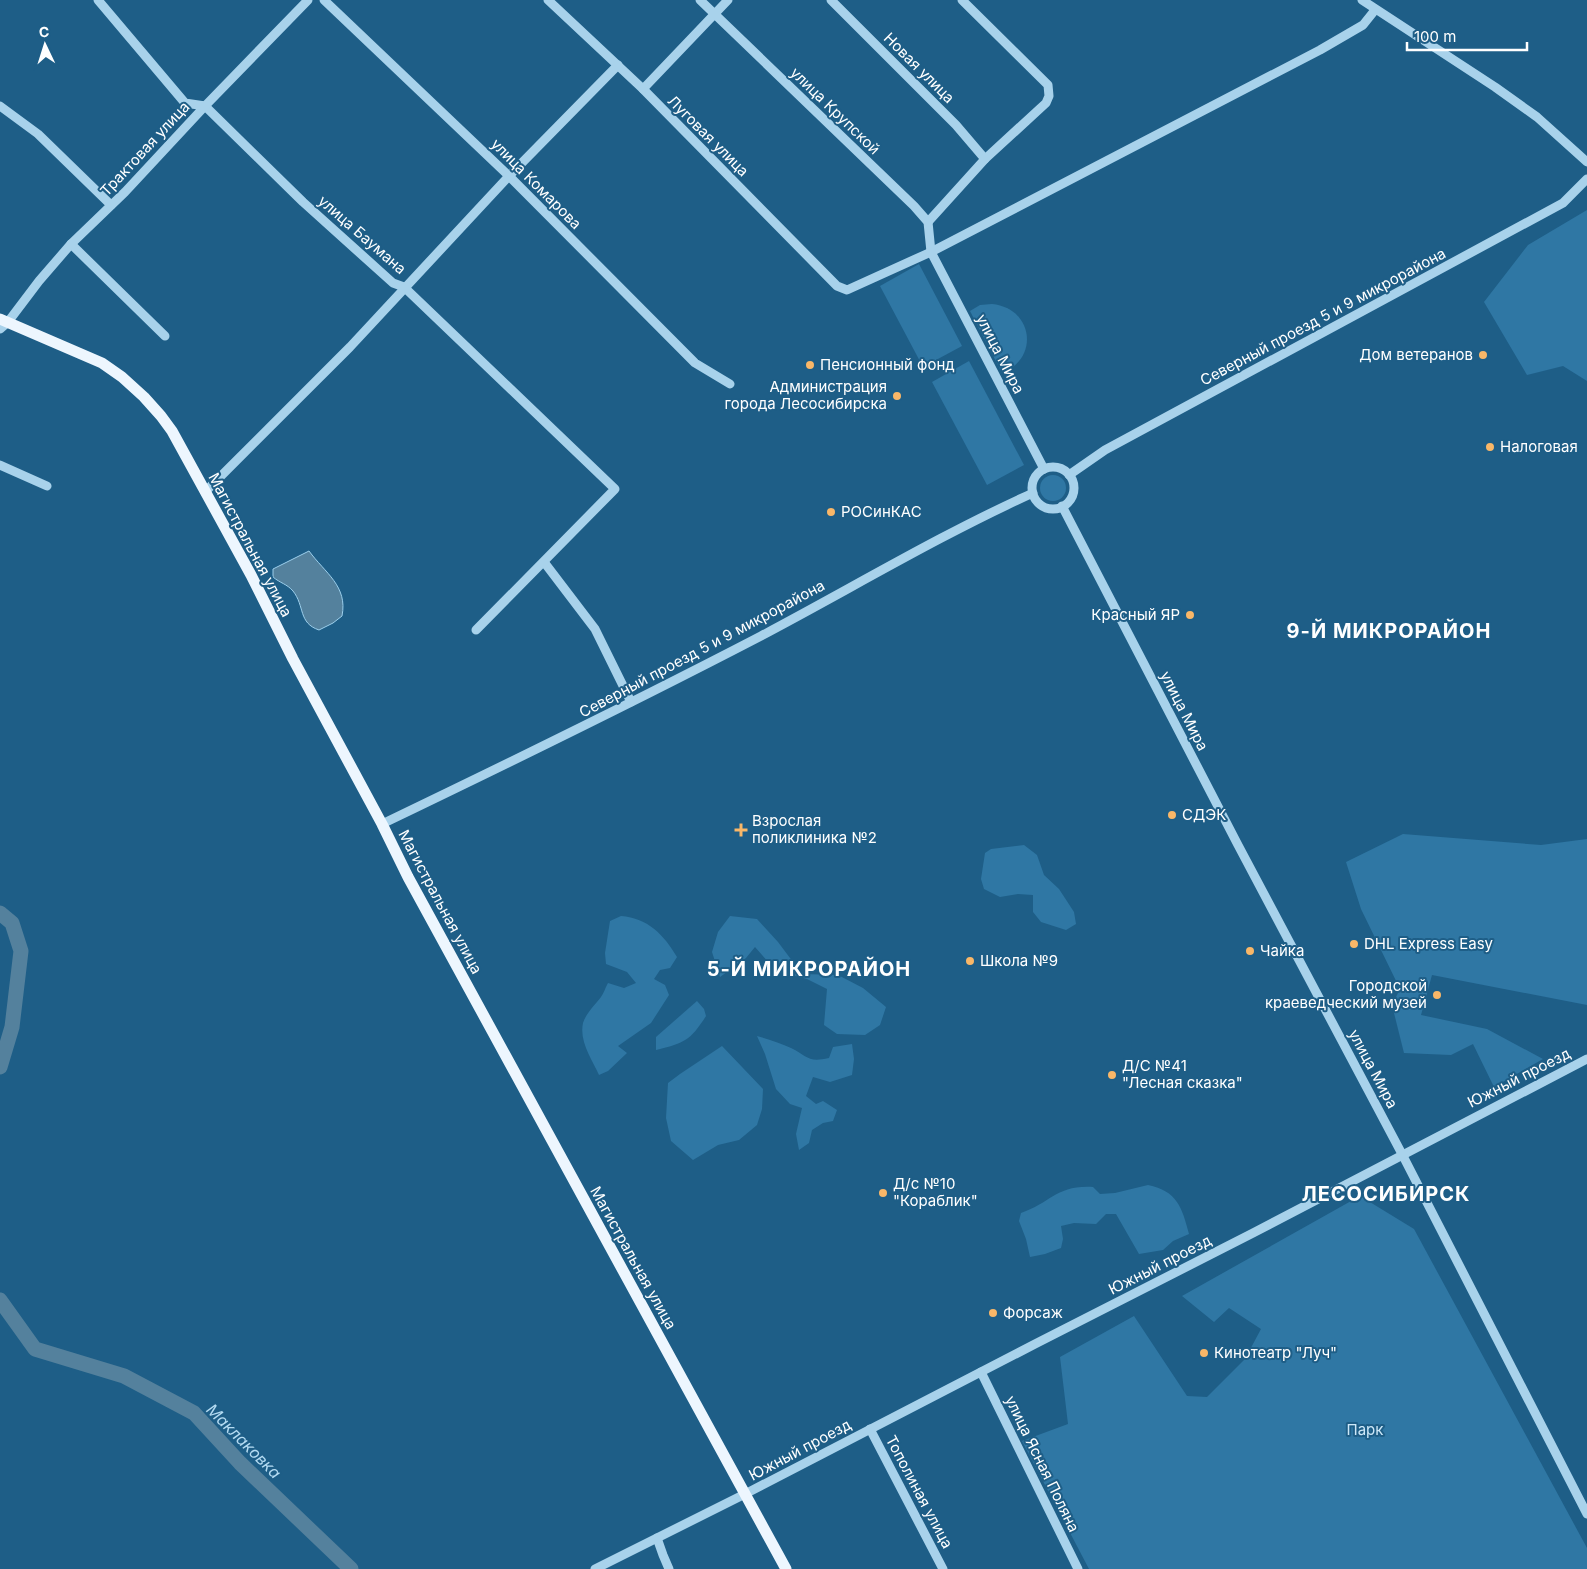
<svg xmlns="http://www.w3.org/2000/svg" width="1587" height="1569" font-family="Inter,sans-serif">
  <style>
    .green { fill: #2f77a4 }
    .water { fill: #54819d; stroke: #9ccfec }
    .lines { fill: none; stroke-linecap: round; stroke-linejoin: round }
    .river { stroke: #54819d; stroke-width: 15 }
    .minor { stroke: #a8d2eb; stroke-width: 9 }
    .major { stroke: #edf6fe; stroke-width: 11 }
    .poi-dot { fill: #f9b768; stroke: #1e5e87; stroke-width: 2 }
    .labels { text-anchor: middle; stroke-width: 4; stroke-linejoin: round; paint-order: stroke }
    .street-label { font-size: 15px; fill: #fff; stroke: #1e5e87 }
    .poi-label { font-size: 15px; fill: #fff; stroke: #1e5e87; text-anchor: start }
    .park-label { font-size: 15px; fill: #cde8f8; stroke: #1e5e87 }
    .water-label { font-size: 16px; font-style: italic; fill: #b4dbf2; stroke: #1e5e87 }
    .district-label { font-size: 20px; font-weight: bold; letter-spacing: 1px; fill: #fff; stroke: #1e5e87 }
  </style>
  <rect width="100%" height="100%" fill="#1e5e87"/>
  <g class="green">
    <polygon points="1587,210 1587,381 1563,366 1527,375 1484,302 1528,245"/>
    <polygon points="919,264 962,346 923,367 880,286"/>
    <path d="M992,304C1033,308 1040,358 1002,373L970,311L980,305Z"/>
    <polygon points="969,361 1024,465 987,485 932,382"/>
    <circle cx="1053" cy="488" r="13"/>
    <polygon points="1403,834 1541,845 1587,839 1587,1005 1432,975 1421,1015 1487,1029 1543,1059 1494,1087 1473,1044 1451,1055 1404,1053 1392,1005 1400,989 1361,909 1346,862"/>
    <polygon points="1024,845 1037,855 1044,875 1059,889 1074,912 1076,924 1066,930 1041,922 1033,912 1033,895 1018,894 1000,897 984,889 981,879 985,853 991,849"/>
    <path d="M621,916C648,918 664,935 677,957L670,968L660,970L654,979L665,985L669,995L651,1023L618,1046L627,1053L608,1071L599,1075C592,1059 579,1042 583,1023C586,1013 595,1005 601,997C604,993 605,988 608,983L624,988L636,983L627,972L606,964L605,953L610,921Z"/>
    <polygon points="730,916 757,919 778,942 802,974 838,975 863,988 886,1007 880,1025 865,1035 837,1034 824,1025 827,989 807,979 785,973 770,964 755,947 746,958 720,977 712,952 718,932"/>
    <path d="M697,1001L704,1009L706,1016C690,1041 684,1043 656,1050V1037Z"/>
    <path d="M757,1036C768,1039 780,1043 791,1048C808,1056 807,1063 829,1058L833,1047L852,1044L854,1059L852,1075L830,1082L813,1077L806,1096L816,1104L823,1101L837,1110L833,1121L823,1123L812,1130L809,1143L799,1150L796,1134L802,1108L790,1104L776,1089L765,1054Z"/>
    <polygon points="722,1046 763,1089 762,1109 757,1125 739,1140 718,1145 693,1160 671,1141 666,1118 668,1083 680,1074"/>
    <path d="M1148,1185C1177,1191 1182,1207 1189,1234L1173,1241L1163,1250L1139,1254L1116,1214H1106L1096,1224L1074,1223L1061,1226L1063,1239L1061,1248L1045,1254L1030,1257L1026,1239L1019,1221L1021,1213C1051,1203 1056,1185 1093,1187L1100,1194L1115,1193Z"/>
    <polygon points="1360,1196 1414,1229 1587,1548 1587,1569 1089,1569 1022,1441 1068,1424 1060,1357 1134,1316 1187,1396 1207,1397 1245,1359 1261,1329 1229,1308 1214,1322 1182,1296"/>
  </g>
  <path class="water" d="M309,551C325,573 348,586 342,616L333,623L319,630C298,623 305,606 293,591C287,584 280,583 273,577V569Z"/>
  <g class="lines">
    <g class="river">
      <polyline points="0,913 12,923 21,951 12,1027 0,1067"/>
      <polyline points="0,1300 35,1349 124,1376 194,1413 240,1463 351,1569"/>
    </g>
    <g class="minor">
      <polyline points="98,0 185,103 205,106 303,202 393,283 404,287 615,489 476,630"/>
      <polyline points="324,0 509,176 695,363 730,384"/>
      <polyline points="548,0 643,89 837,286 847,290 931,252 1320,50 1363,25 1375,10"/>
      <polyline points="700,0 914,206 928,222 931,252 1044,469"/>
      <polyline points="831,0 956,125 985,159"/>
      <polyline points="1362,0 1495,87 1537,117 1587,162"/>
      <polyline points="643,89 728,0"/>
      <polyline points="0,106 38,134 111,205"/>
      <polyline points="928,222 985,159 1046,103 1049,96 1048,85 962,0"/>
      <polyline points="71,244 165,336"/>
      <polyline points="0,329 8,322 39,281 71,244 125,192 205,106 308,0"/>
      <polyline points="0,465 47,486"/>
      <circle cx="1053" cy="488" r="21"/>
      <polyline points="1069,475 1105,450 1563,203 1587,179"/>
      <polyline points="205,492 350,347 509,176 618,65"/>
      <polyline points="1062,506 1238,845 1402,1154 1587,1514"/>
      <polyline points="544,562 595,629 631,702"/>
      <path d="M382,824C509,763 636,701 761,636C852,588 940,535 1033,493"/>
      <polyline points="981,1372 1078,1569"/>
      <polyline points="870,1429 943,1569"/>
      <polyline points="657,1538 663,1555 669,1569"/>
      <polyline points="595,1569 745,1494 1035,1344 1253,1233 1587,1059"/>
    </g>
    <polyline class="major" points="0,319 102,363 122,377 144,397 161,416 172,431 251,575 293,659 382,824 408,877 786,1569"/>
  </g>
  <g class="poi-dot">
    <circle cx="1483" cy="355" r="5"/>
    <circle cx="810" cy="365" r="5"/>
    <circle cx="897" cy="396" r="5"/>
    <circle cx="1490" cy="447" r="5"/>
    <circle cx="831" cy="512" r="5"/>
    <circle cx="1190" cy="615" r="5"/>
    <circle cx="1172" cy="815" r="5"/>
    <path d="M738.5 822.5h5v5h5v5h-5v5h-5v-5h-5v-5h5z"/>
    <circle cx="1354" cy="944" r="5"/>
    <circle cx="1250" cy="951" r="5"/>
    <circle cx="970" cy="961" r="5"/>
    <circle cx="1437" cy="995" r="5"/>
    <circle cx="1112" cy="1075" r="5"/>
    <circle cx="883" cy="1193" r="5"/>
    <circle cx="993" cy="1313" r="5"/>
    <circle cx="1204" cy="1353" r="5"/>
  </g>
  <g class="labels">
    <g class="street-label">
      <text transform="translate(919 68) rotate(45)" y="5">Новая улица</text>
      <text transform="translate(835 111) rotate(44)" y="5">улица Крупской</text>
      <text transform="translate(708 136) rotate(45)" y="5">Луговая улица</text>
      <text transform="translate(145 149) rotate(-47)" y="5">Трактовая улица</text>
      <text transform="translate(536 184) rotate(45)" y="5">улица Комарова</text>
      <text transform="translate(362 235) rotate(41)" y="5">улица Баумана</text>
      <text transform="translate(1323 317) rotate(-28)" y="5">Северный проезд 5 и 9 микрорайона</text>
      <text transform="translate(1000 354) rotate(63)" y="5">улица Мира</text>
      <text transform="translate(250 545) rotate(62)" y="5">Магистральная улица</text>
      <text transform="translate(702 649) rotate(-28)" y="5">Северный проезд 5 и 9 микрорайона</text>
      <text transform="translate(1184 711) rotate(63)" y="5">улица Мира</text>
      <text transform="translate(440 902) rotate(62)" y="5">Магистральная улица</text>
      <text transform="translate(1373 1069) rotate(62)" y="5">улица Мира</text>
      <text transform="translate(1519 1078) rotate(-27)" y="5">Южный проезд</text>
      <text transform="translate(633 1258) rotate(61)" y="5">Магистральная улица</text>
      <text transform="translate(1160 1265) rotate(-27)" y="5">Южный проезд</text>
      <text transform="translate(800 1450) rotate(-28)" y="5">Южный проезд</text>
      <text transform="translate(1042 1464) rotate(64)" y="5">улица Ясная Поляна</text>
      <text transform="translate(919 1492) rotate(62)" y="5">Тополиная улица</text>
    </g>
    <g class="poi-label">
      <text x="1473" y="360" text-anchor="end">Дом ветеранов</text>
      <text x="820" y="370">Пенсионный фонд</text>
      <text x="887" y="392" text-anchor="end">Администрация<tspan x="887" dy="17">города Лесосибирска</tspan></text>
      <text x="1500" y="452">Налоговая</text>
      <text x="841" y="517">РОСинКАС</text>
      <text x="1180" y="620" text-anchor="end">Красный ЯР</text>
      <text x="1182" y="820">СДЭК</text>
      <text x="752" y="826">Взрослая<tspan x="752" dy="17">поликлиника №2</tspan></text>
      <text x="1364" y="949">DHL Express Easy</text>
      <text x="1260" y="956">Чайка</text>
      <text x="980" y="966">Школа №9</text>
      <text x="1427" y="991" text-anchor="end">Городской<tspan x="1427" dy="17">краеведческий музей</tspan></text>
      <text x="1122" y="1071">Д/С №41<tspan x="1122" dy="17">"Лесная сказка"</tspan></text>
      <text x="893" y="1189">Д/с №10<tspan x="893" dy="17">"Кораблик"</tspan></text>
      <text x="1003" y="1318">Форсаж</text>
      <text x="1214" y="1358">Кинотеатр "Луч"</text>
    </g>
    <g class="park-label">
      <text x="1365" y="1435">Парк</text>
    </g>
    <g class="water-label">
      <text transform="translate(244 1441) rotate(45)" y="6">Маклаковка</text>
    </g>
    <g class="district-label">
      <text x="1389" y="638">9-Й МИКРОРАЙОН</text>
      <text x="809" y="976">5-Й МИКРОРАЙОН</text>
      <text x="1386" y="1201">ЛЕСОСИБИРСК</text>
    </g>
  </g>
  <g transform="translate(45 45) rotate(356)" stroke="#1e5e87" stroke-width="4" paint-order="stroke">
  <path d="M0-4L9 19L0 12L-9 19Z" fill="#ffffff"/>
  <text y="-8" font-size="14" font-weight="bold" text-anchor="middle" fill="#ffffff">С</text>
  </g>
  <path d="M1407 42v8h120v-8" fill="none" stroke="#ffffff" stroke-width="2.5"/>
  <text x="1414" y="42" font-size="15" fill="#ffffff" stroke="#1e5e87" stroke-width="4" paint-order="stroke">100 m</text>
</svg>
